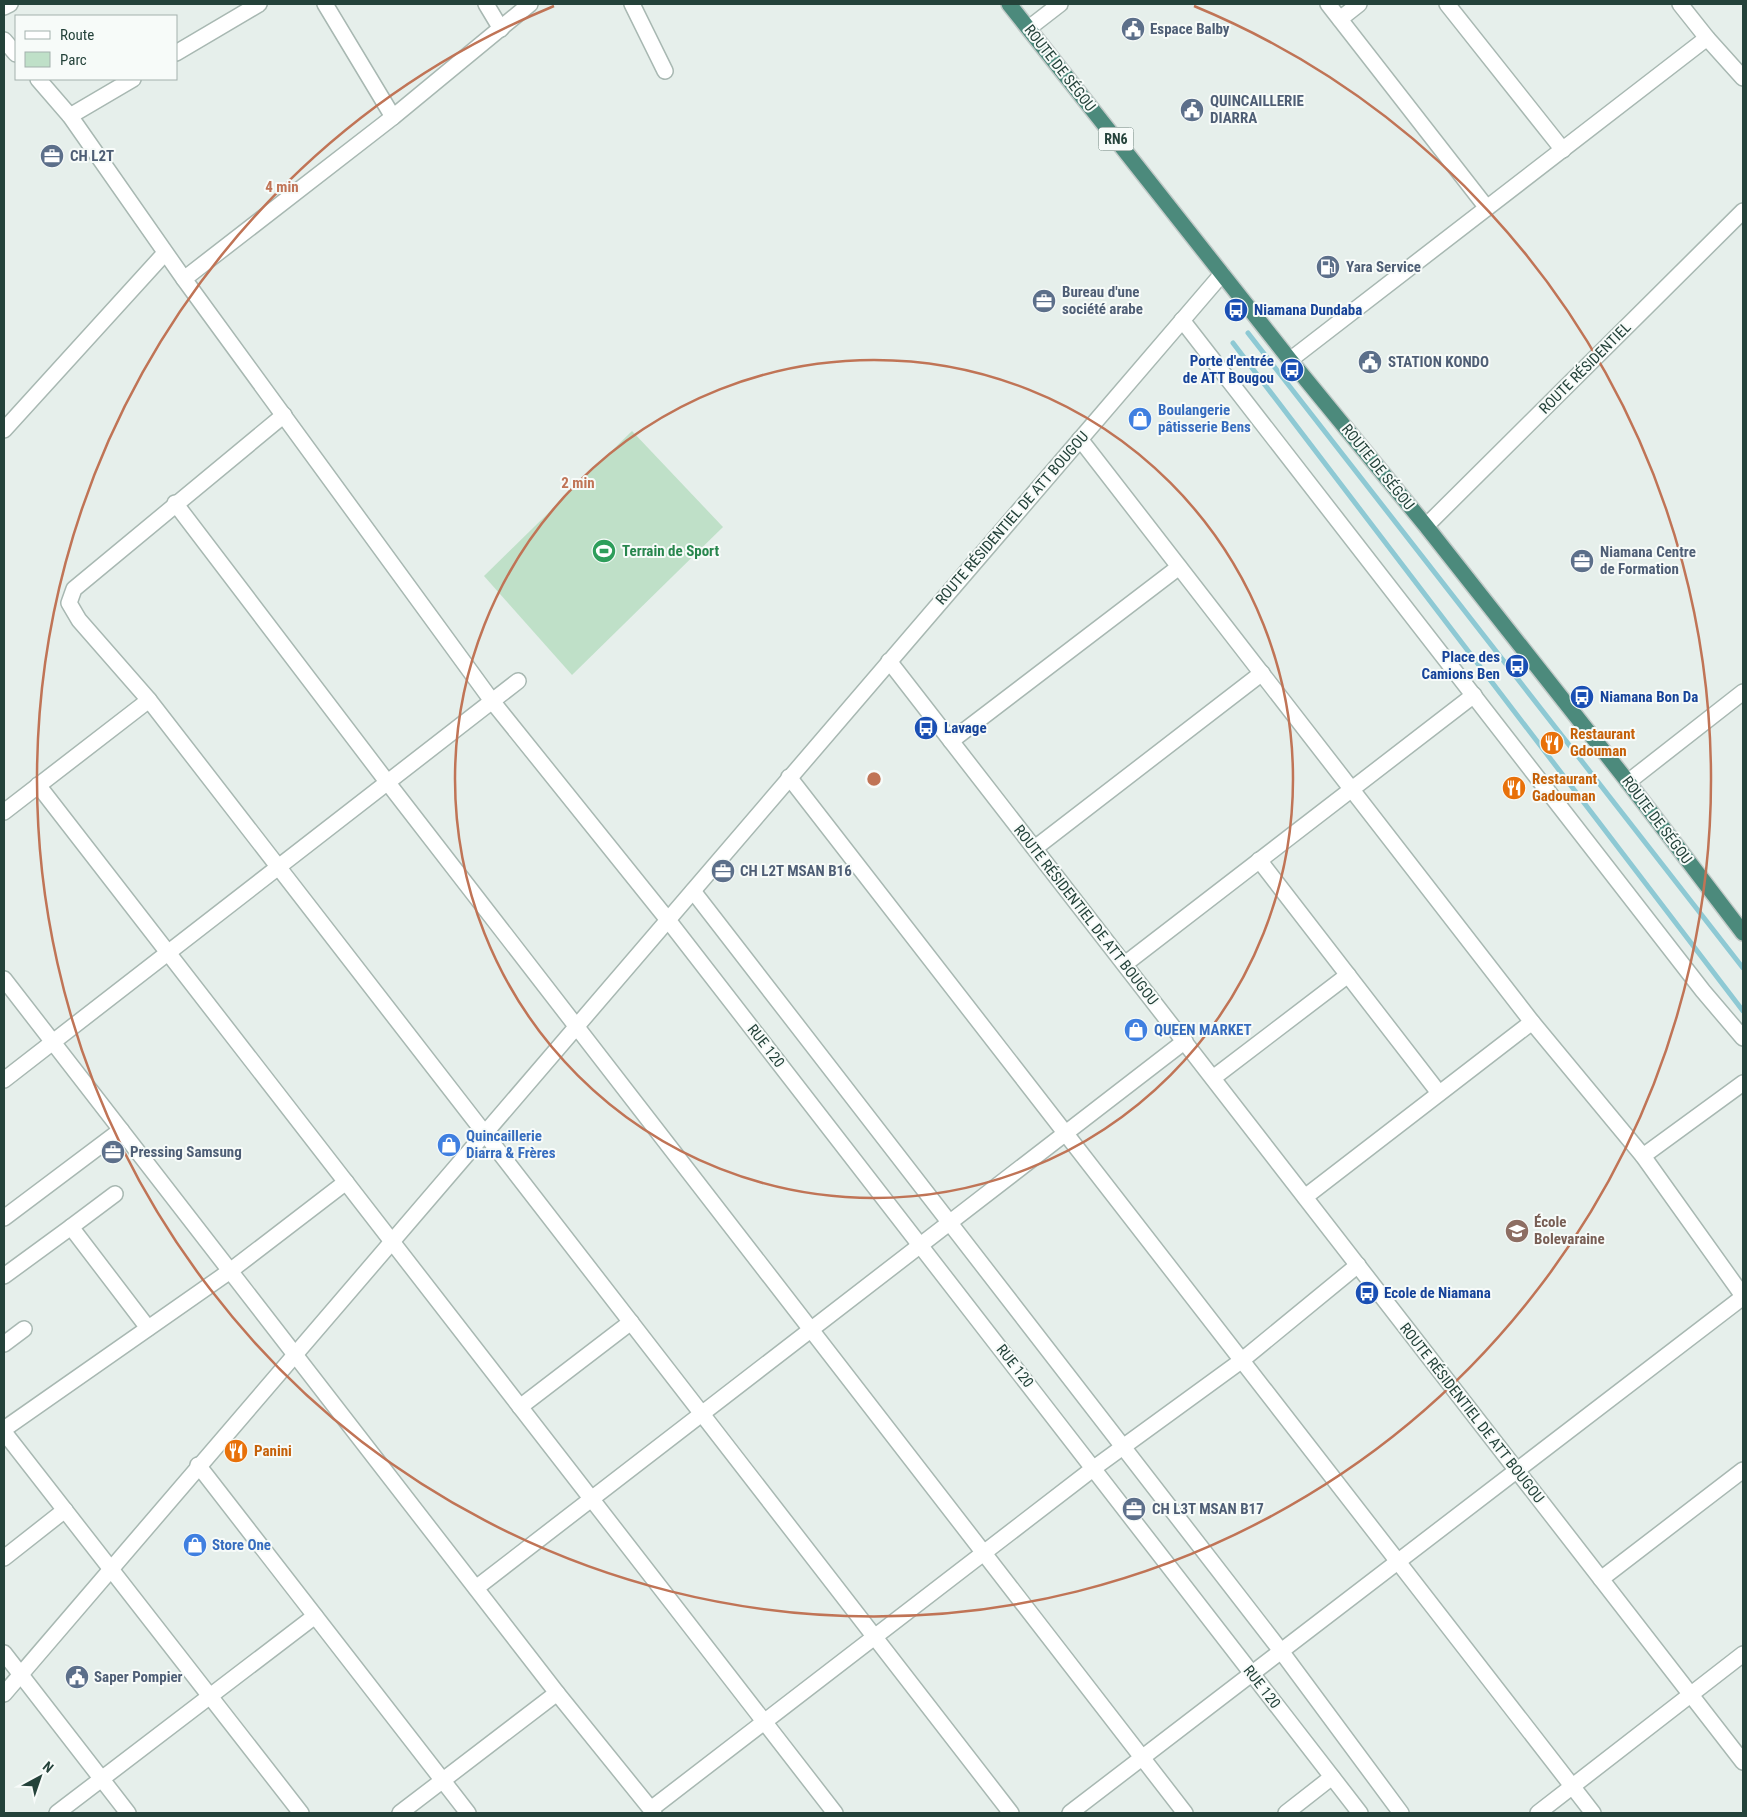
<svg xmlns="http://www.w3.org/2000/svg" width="1747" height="1817" font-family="'Roboto Condensed',sans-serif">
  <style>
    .green { fill: #bfe0c8 }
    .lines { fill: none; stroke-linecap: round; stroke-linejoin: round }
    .stream { stroke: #8ec9d4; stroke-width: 5 }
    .minor-casing { stroke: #a8b8b2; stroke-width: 18 }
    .tertiary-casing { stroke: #a8b8b2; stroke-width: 18 }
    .trunk-casing { stroke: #c2cac8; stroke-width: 18 }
    .minor { stroke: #fff; stroke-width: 15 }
    .tertiary { stroke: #fff; stroke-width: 15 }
    .trunk { stroke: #4c8a7c; stroke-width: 15 }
    .ring { fill: none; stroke: #c07456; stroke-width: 2.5 }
    .labels { text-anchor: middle; stroke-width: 4; stroke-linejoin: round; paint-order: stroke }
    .shield { fill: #f7fbf9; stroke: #637a73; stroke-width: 1 }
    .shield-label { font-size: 14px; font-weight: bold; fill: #24423a }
    .service-label { font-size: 15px; font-weight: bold; fill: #4e5e75; stroke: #f7fbf9; text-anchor: start }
    .street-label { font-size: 15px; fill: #24423a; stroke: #f7fbf9 }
    .transit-label { font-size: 15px; font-weight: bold; fill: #164399; stroke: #f7fbf9; text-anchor: start }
    .shop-label { font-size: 15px; font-weight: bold; fill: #366cbe; stroke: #f7fbf9; text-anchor: start }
    .leisure-label { font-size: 15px; font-weight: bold; fill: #27864d; stroke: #f7fbf9; text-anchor: start }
    .food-label { font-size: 15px; font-weight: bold; fill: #c56008; stroke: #f7fbf9; text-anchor: start }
    .education-label { font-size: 15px; font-weight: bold; fill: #785e54; stroke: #f7fbf9; text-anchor: start }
    .centre { fill: #c07456; stroke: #f7fbf9; stroke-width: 2.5 }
    .ring-label { font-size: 15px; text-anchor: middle; font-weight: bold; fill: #c07456; stroke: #f7fbf9; stroke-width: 4; stroke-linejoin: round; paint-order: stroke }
  </style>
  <rect width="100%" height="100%" fill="#e6efeb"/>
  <polygon class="green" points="632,431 723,527 572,675 484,576"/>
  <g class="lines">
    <g class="stream">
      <polyline points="1248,333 1743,968"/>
      <polyline points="1233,343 1743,1011"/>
    </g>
    <g class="minor-casing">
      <g id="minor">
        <polyline points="325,4 393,117"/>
        <polyline points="486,4 501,29"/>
        <polyline points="632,4 665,71"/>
        <polyline points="1328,4 1487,208"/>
        <polyline points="1447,4 1563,150"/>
        <polyline points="1680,4 1707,38 1743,78"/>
        <polyline points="4,7 10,4"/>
        <polyline points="1340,19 1359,4"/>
        <polyline points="1029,28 1060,4"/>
        <polyline points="4,40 16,54"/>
        <polyline points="176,53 259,4"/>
        <polyline points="38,79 70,116 184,279 492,701 668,920 1360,1813"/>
        <polyline points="70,116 133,79"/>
        <polyline points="184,279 393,117 530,4"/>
        <polyline points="1182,320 1703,991 1743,1038"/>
        <polyline points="1290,360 1707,38"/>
        <polyline points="284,415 74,589 69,603 79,620 149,700 1011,1813"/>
        <polyline points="4,430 165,253"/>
        <polyline points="1080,439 1532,1022 1643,1156 1743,1296"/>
        <polyline points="175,503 388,783 1185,1813"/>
        <polyline points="1426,526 1743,211"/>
        <polyline points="951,741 1179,567"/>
        <polyline points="789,777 1593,1813"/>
        <polyline points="1628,782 1743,692"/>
        <polyline points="38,785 835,1813"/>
        <polyline points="4,812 149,700"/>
        <polyline points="1035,848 1262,673"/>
        <polyline points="1259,860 1439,1093"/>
        <polyline points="1125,964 1474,695"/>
        <polyline points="4,979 557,1693 654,1813"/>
        <polyline points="1213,1078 1348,975"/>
        <polyline points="4,1080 518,681"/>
        <polyline points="1643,1156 1743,1083"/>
        <polyline points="1305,1197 1532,1022"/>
        <polyline points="4,1218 121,1130"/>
        <polyline points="71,1227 115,1194"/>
        <polyline points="4,1276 71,1227 148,1328"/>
        <polyline points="4,1344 24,1329"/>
        <polyline points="520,1407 631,1322"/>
        <polyline points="4,1429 230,1271 346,1182"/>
        <polyline points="4,1432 301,1813"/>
        <polyline points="198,1465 468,1813"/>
        <polyline points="4,1558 65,1510"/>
        <polyline points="1601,1579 1743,1470"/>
        <polyline points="476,1588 1185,1041"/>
        <polyline points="4,1653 128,1813"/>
        <polyline points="651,1809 1094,1468 1241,1361 1358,1265"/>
        <polyline points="57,1813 315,1616"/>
        <polyline points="400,1813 557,1693"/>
        <polyline points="1286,1813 1332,1777"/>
        <polyline points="1538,1813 1743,1654"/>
      </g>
    </g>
    <g class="tertiary-casing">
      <g id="tertiary">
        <polyline points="889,661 1743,1762"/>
        <polyline points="693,891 1281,1651 1401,1813"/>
        <polyline points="4,1694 1222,274"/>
        <polyline points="1070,1813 1743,1297"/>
      </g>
    </g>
    <g class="trunk-casing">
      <polyline id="trunk" points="1009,4 1290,360 1426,526 1628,782 1743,933"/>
    </g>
    <use href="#minor" class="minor"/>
    <use href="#tertiary" class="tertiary"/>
    <use href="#trunk" class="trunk"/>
  </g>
  <g class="ring">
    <circle cx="874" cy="779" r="419"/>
    <path d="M1194 6A837 837 0 1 1 554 6"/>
  </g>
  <defs>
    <g id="civic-disc" transform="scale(1.25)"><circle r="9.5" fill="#5c6f8a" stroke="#f7fbf9"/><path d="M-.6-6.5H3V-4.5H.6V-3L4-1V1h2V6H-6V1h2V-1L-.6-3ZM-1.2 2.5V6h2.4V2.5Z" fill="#fff"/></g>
    <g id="office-disc" transform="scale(1.25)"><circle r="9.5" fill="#5c6f8a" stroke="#f7fbf9"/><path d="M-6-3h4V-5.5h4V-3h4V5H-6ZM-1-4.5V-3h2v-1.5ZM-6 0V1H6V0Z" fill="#fff"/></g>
    <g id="fuel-disc" transform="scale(1.25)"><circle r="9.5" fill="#5c6f8a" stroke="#f7fbf9"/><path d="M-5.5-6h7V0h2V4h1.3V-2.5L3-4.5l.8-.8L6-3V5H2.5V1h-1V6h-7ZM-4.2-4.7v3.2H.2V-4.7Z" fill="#fff"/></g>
    <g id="bus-disc" transform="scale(1.25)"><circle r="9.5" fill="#1a4fb4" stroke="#f7fbf9"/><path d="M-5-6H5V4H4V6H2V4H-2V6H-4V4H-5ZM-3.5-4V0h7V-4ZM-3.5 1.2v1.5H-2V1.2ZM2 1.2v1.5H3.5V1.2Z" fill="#fff"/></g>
    <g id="shop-disc" transform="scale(1.25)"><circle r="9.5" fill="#3f7fe0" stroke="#f7fbf9"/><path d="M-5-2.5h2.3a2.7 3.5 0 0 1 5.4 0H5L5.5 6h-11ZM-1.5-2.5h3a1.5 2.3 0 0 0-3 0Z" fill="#fff"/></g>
    <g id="stadium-disc" transform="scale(1.25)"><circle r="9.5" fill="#2e9e5b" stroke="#f7fbf9"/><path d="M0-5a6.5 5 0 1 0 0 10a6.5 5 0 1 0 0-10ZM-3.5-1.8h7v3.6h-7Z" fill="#fff"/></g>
    <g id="restaurant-disc" transform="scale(1.25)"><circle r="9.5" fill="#e8710a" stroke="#f7fbf9"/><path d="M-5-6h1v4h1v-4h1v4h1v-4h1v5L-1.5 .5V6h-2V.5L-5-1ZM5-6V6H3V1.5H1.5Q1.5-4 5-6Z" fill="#fff"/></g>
    <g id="school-disc" transform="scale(1.25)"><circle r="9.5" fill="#8d6e63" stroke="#f7fbf9"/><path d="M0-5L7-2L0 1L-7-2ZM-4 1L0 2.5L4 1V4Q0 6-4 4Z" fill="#fff"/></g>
  </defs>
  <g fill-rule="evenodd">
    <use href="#civic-disc" x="1133" y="29"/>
    <use href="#civic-disc" x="1192" y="110"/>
    <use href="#office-disc" x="52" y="156"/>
    <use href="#fuel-disc" x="1328" y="267"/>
    <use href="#office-disc" x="1044" y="301"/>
    <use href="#bus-disc" x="1236" y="310"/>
    <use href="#civic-disc" x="1370" y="362"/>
    <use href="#bus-disc" x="1292" y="370"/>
    <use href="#shop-disc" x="1140" y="419"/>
    <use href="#stadium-disc" x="604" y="551"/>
    <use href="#office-disc" x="1582" y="561"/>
    <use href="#bus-disc" x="1517" y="666"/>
    <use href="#bus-disc" x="1582" y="697"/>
    <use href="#bus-disc" x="926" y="728"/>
    <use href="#restaurant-disc" x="1552" y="743"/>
    <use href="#restaurant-disc" x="1514" y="788"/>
    <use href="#office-disc" x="723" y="871"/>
    <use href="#shop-disc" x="1136" y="1030"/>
    <use href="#shop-disc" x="449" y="1145"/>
    <use href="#office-disc" x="113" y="1152"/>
    <use href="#school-disc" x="1517" y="1231"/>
    <use href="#bus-disc" x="1367" y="1293"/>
    <use href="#restaurant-disc" x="236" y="1451"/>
    <use href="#office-disc" x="1134" y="1509"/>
    <use href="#shop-disc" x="195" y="1545"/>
    <use href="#civic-disc" x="77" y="1677"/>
  </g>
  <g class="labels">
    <rect class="shield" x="1098.5" y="127.5" width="35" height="23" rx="4"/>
    <g class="shield-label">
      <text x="1116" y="144">RN6</text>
    </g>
    <g class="service-label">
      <text x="1150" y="34">Espace Balby</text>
      <text x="1210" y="106">QUINCAILLERIE<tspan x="1210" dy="17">DIARRA</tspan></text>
      <text x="70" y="161">CH L2T</text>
      <text x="1346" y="272">Yara Service</text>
      <text x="1062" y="297">Bureau d'une<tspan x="1062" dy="17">société arabe</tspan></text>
      <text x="1388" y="367">STATION KONDO</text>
      <text x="1600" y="557">Niamana Centre<tspan x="1600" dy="17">de Formation</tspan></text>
      <text x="740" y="876">CH L2T MSAN B16</text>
      <text x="130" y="1157">Pressing Samsung</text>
      <text x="1152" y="1514">CH L3T MSAN B17</text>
      <text x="94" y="1682">Saper Pompier</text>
    </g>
    <g class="street-label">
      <text transform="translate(1060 68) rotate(52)" y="5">ROUTE DE SÉGOU</text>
      <text transform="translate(1585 368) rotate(-45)" y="5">ROUTE RÉSIDENTIEL</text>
      <text transform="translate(1378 467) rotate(51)" y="5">ROUTE DE SÉGOU</text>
      <text transform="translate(1012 518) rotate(-49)" y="5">ROUTE RÉSIDENTIEL DE ATT BOUGOU</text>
      <text transform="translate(1657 820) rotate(53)" y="5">ROUTE DE SÉGOU</text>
      <text transform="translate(1086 915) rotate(52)" y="5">ROUTE RÉSIDENTIEL DE ATT BOUGOU</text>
      <text transform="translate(766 1046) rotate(52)" y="5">RUE 120</text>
      <text transform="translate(1015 1366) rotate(52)" y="5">RUE 120</text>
      <text transform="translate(1472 1413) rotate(52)" y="5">ROUTE RÉSIDENTIEL DE ATT BOUGOU</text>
      <text transform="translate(1262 1687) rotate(52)" y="5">RUE 120</text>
    </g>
    <g class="transit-label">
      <text x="1254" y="315">Niamana Dundaba</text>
      <text x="1274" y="366" text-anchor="end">Porte d'entrée<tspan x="1274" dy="17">de ATT Bougou</tspan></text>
      <text x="1500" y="662" text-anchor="end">Place des<tspan x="1500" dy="17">Camions Ben</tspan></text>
      <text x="1600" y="702">Niamana Bon Da</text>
      <text x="944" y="733">Lavage</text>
      <text x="1384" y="1298">Ecole de Niamana</text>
    </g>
    <g class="shop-label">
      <text x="1158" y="415">Boulangerie<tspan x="1158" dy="17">pâtisserie Bens</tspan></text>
      <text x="1154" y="1035">QUEEN MARKET</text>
      <text x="466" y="1141">Quincaillerie<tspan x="466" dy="17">Diarra &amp; Frères</tspan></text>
      <text x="212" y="1550">Store One</text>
    </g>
    <g class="leisure-label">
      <text x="622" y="556">Terrain de Sport</text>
    </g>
    <g class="food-label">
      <text x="1570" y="739">Restaurant<tspan x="1570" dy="17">Gdouman</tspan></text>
      <text x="1532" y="784">Restaurant<tspan x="1532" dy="17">Gadouman</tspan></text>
      <text x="254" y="1456">Panini</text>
    </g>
    <g class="education-label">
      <text x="1534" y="1227">École<tspan x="1534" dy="17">Bolevaraine</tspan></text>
    </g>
  </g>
  <circle cx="874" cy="779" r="8" class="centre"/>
  <g class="ring-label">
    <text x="282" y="192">4 min</text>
    <text x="578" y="488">2 min</text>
  </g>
  <rect width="1747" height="1817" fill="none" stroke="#24423a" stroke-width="10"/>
  <rect x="15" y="15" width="162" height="65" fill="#f7fbf9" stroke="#a3b1ad"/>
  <rect x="25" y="31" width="25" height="8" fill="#ffffff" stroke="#a3b1ad"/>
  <text x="60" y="40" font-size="15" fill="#24423a">Route</text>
  <rect x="25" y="52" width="25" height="15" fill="#bfe0c8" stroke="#a3b1ad"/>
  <text x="60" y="65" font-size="15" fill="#24423a">Parc</text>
  <g transform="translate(40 1777) rotate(40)" stroke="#f7fbf9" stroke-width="4" paint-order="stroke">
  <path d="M0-4L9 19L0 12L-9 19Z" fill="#24423a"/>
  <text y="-8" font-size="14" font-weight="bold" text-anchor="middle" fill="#24423a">N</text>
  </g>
</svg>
